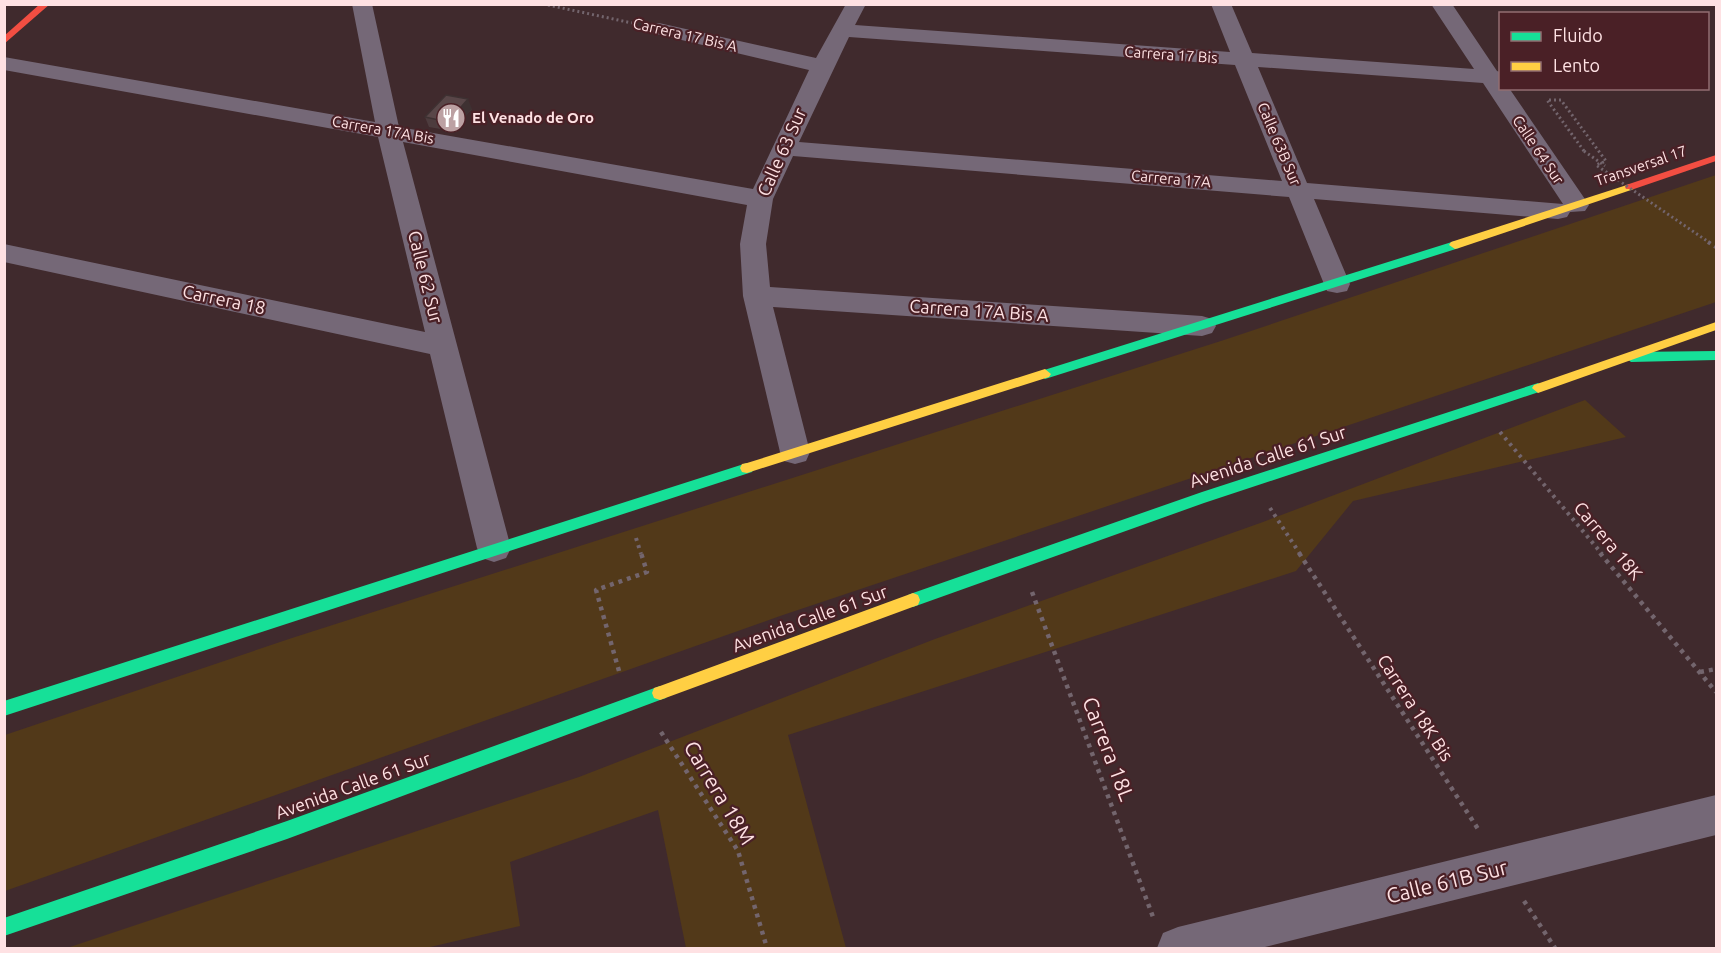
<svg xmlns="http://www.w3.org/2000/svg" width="1721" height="953" font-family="Ubuntu,sans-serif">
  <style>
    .green { fill: #523919 }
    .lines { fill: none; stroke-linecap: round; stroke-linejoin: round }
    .path-far2 { stroke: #73656d; stroke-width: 3; stroke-dasharray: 2 3; stroke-linecap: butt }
    .path-far1 { stroke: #73656d; stroke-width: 4; stroke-dasharray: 3 4.5; stroke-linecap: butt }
    .path { stroke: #73656d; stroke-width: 4.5; stroke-dasharray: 4 5; stroke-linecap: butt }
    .street { fill: #756877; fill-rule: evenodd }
    .fast { fill: #16e098; fill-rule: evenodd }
    .slow { fill: #ffcf43; fill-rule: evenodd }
    .jam { fill: #f24e42; fill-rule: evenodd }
    .path-bridge-far1 { stroke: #73656d; stroke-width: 3; stroke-dasharray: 2 3; stroke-linecap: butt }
    .path-bridge { stroke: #73656d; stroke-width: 4; stroke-dasharray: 3 4.5; stroke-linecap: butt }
    .wall { fill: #4d3c3e }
    .shaded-wall { fill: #3e3132 }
    .building { fill: #594648; stroke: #3e3132; stroke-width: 1.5 }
    .labels { text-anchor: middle; stroke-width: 4.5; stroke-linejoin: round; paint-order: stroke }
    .far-street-label { font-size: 15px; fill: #fee1e3; stroke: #4a2026 }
    .far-poi-label { font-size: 15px; font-weight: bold; fill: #fee1e3; stroke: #4a2026; text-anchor: start }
    .street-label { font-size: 18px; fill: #fee1e3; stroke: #4a2026 }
    .near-street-label { font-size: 21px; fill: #fee1e3; stroke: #4a2026 }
  </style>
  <rect width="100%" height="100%" fill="#402a2d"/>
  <g class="green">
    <polygon points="1716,175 1716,302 780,616 5,891 5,735 292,638 1224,340"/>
    <polygon points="1585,400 1626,437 1353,501 1296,571 788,735 846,948 686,948 658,810 510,862 520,926 426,948 67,948 579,777 935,639 1263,522"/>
  </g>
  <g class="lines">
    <g class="path-far2">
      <polyline points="548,5 632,23"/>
      <polyline points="1584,151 1605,166"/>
    </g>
    <g class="path-far1">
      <polyline points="1500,432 1602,554"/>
      <polyline points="1270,508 1300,554"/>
      <polyline points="636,538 641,554"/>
    </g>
    <g class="path">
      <polyline points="1299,553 1480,832"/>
      <polyline points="1600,553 1716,692"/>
      <polyline points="1032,592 1153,917"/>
      <polyline points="619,671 596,590 647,572 641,553"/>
      <polyline points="1700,672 1716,669"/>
      <polyline points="661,732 738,851 767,948"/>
      <polyline points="1524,901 1555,948"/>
    </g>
    <g class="street">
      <path d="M352,4H372L399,127L753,189L809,70L652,33L649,29L652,25L659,23L816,58L846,4H866L855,25L1230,52L1211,4H1231L1252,53L1474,69L1431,4H1452L1497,71L1500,72V88H1509L1589,205L1585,211L1570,212L1567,217L1558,219L1314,199L1350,284L1347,291L1337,293L1327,291L1324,284L1289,197L793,156L773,199L766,244L770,287L1202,316L1212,319L1216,326L1212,333L1202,336L773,307L810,452L806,461L795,464L784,461L780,452L743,296L740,244L747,205L403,142L511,548L506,558L494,562L482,558L477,548L430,354L4,262V244L425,332L378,137L4,70V57L375,122ZM849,37L1235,65L1282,181L799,142ZM1258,67L1483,83L1563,204L1307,183Z"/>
      <polygon points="1716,795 1716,835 1261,948 1157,948 1163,933 1178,927"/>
    </g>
    <g class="fast">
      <polygon points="1455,241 1459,242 1459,248 1045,379 1039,374 1041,371"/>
      <polygon points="1631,352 1716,351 1716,360 1631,362 1625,357"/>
      <polygon points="1538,383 1544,388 1542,391 1204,503 913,607 908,605 906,600 908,595 913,593 1202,492"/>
      <polygon points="747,463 752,464 754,468 752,472 4,716 4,701"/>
      <polygon points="660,686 666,688 668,693 666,698 660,700 287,839 4,936 4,918 287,821"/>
    </g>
    <g class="slow">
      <polygon points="1630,184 1634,185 1634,189 1459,248 1455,249 1449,245 1451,242"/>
      <polygon points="1716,322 1716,330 1538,393 1532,388 1534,385"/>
      <polygon points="1045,369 1051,374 1049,377 747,473 742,472 740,468 742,464 747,463"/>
      <polygon points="913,593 918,595 920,600 918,605 660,700 654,698 652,693 654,688 660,686"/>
    </g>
    <g class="jam">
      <polygon points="40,4 50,4 4,44 4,36"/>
      <polygon points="1716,155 1716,161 1634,189 1626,189 1625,187 1626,185"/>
    </g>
    <polyline class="path-bridge-far1" points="1584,151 1547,100 1561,100 1606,161 1596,165 1710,243"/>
    <polyline class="path-bridge" points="1708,242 1716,247"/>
  </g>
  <polygon class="wall" points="472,109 452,131 429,127 425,117"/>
  <polygon class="shaded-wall" points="468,99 472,109 452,131 448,122"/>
  <polygon class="building" points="446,95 468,99 448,122 425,117"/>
  <defs>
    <g id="restaurant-disc" transform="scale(1.5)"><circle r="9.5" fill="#bca1a3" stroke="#4a2026"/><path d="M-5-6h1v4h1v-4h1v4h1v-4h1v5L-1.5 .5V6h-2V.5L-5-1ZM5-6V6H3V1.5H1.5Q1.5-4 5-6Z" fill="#fff"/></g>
  </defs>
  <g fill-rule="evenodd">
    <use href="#restaurant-disc" x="451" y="118"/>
  </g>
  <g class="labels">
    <g class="far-street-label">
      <text transform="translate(685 35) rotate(13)" y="5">Carrera 17 Bis A</text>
      <text transform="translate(1171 55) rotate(4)" y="5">Carrera 17 Bis</text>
      <text transform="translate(383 130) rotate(10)" y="5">Carrera 17A Bis</text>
      <text transform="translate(1279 144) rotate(67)" y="5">Calle 63B Sur</text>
      <text transform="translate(1538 150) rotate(56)" y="5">Calle 64 Sur</text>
      <text transform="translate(1641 166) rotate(-19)" y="5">Transversal 17</text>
      <text transform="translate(1171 179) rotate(5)" y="5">Carrera 17A</text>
    </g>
    <g class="far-poi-label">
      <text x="472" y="123">El Venado de Oro</text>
    </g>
    <g class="street-label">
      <text transform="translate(782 152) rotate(-66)" y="6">Calle 63 Sur</text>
      <text transform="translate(425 277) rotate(76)" y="6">Calle 62 Sur</text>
      <text transform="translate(224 300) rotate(12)" y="6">Carrera 18</text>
      <text transform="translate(979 311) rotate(4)" y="6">Carrera 17A Bis A</text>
      <text transform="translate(1268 457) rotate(-18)" y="6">Avenida Calle 61 Sur</text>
      <text transform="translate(1608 541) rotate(50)" y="6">Carrera 18K</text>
      <text transform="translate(810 619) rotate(-20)" y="6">Avenida Calle 61 Sur</text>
      <text transform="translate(1415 708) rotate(57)" y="6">Carrera 18K Bis</text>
      <text transform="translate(353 786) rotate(-20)" y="6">Avenida Calle 61 Sur</text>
    </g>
    <g class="near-street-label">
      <text transform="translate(1108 749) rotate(69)" y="7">Carrera 18L</text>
      <text transform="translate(719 793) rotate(59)" y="7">Carrera 18M</text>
      <text transform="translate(1447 882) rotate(-14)" y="7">Calle 61B Sur</text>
    </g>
  </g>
  <rect width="1721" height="953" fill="none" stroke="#fee1e3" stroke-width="12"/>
  <rect x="1499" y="12" width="210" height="78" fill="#4a2026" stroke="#926d72" stroke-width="1.5"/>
  <rect x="1511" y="32" width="30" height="9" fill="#16e098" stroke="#926d72" stroke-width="1.5"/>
  <text x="1553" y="42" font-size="18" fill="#fee1e3">Fluido</text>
  <rect x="1511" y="62" width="30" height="9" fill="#ffcf43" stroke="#926d72" stroke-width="1.5"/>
  <text x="1553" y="72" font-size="18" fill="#fee1e3">Lento</text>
</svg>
